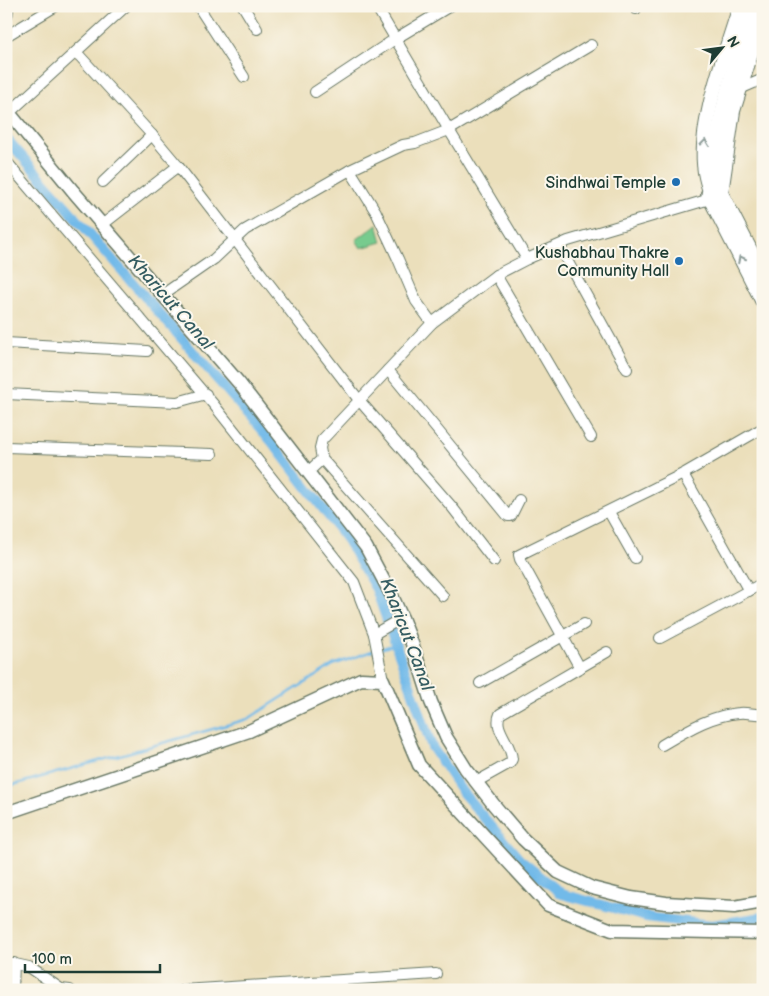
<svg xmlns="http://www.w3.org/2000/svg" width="769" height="996" font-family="'Balsamiq Sans',sans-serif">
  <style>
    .green { fill: #77cb8e; stroke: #4b8461 }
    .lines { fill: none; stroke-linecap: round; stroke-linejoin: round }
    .stream { stroke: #72bae9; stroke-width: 2.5 }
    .canal { stroke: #72bae9; stroke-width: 10 }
    .minor-casing { stroke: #667663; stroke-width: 12 }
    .tertiary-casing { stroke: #667663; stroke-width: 15 }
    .secondary-casing { stroke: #667663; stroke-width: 16 }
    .primary-casing { stroke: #667663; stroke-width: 18 }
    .minor { stroke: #fff; stroke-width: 10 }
    .tertiary { stroke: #fff; stroke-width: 12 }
    .secondary { stroke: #fff; stroke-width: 14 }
    .primary { stroke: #fff; stroke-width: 15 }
    .oneway { stroke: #8f9e9a }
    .poi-dot { fill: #1f6fb2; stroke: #fbf7ec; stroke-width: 2 }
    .labels { text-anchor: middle; stroke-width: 4; stroke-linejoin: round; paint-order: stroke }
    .poi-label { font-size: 16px; fill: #1f3d34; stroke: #fbf7ec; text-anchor: end }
    .water-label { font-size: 18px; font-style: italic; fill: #345c61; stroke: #fbf7ec }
  </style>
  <rect width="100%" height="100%" fill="#fbf7ec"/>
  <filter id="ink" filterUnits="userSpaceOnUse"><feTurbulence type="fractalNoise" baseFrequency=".02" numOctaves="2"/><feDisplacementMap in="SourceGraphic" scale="10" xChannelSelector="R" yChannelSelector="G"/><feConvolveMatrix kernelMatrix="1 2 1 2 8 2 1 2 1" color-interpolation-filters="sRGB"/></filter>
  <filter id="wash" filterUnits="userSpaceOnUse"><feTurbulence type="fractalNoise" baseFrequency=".0096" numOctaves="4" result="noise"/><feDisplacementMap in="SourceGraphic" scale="20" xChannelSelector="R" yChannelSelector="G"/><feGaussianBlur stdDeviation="1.12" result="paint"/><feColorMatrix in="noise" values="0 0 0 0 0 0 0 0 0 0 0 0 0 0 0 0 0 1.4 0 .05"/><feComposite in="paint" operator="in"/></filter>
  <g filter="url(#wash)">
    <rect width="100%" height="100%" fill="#ebdfbb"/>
    <polygon class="green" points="377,224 382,242 361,248 356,240"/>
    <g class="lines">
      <g class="stream">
        <polyline points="380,649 395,644"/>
        <polyline points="6,787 248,719 333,665 375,650"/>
      </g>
      <polyline class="canal" points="6,138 272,442 347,540 376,589 432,747 463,793 520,860 562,894 646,917 712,925 763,917"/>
    </g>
  </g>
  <g filter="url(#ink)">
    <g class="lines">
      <g class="minor-casing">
        <g id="minor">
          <polyline points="198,6 244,77"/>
          <polyline points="243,6 257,29"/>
          <polyline points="376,6 449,130 591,45"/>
          <polyline points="636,9 636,6"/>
          <polyline points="6,36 56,6"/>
          <polyline points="76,52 152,135 178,166 359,400 452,507 494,561"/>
          <polyline points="740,89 763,79"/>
          <polyline points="315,92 395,39 450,6"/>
          <polyline points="10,112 126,6"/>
          <polyline points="6,161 214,405 354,582 374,634 383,680"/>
          <polyline points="103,182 152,135"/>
          <polyline points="102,225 178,166"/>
          <polyline points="559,246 627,369"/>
          <polyline points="496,275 591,437"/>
          <polyline points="162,295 214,259 245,230 350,170"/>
          <polyline points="432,323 416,301 398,259 376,212 350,170 403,145 415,143 449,130 527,259"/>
          <polyline points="6,343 147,351"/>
          <polyline points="388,370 508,516 511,516 519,500"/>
          <polyline points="6,394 177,402 206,394"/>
          <polyline points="6,447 212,454"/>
          <polyline points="322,459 443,596"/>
          <polyline points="308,472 322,459 320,448 322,440 432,323 496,275 527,259 568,241 710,199"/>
          <polyline points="683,474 749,591"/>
          <polyline points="609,512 635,558"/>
          <polyline points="374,634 402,618"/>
          <polyline points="660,638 763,583"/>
          <polyline points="580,668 520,559 519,555 683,474 763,428"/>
          <polyline points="480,683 584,624"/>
          <path d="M662,745C686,731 711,715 739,713C747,712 755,715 763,714"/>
          <path d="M476,782L510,763L512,759C511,742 493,729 500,714L607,652"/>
          <polyline points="6,962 29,967 61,989 70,990"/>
          <polyline points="13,990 14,963"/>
          <polyline points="183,990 436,974"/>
        </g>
      </g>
      <g class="tertiary-casing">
        <g id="tertiary">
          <polyline points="6,14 7,6"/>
          <polyline points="6,109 73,191 239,383 366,547 393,598 402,618 413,646 431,702 446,737 466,769 494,805 523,839 558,872 592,888 631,898 666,903 734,907 763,902"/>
          <polyline points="6,813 249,731 361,679 383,680 419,765 548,905 612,930 763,933"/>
        </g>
      </g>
      <g class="secondary-casing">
        <g id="secondary">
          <polyline points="763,15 733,111 721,193 763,275"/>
          <path d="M710,191C708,185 706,178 705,172C697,124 726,53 740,6"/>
          <polyline points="711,200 763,302"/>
        </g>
      </g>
      <g class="primary-casing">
        <g id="primary">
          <path d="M714,188C713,126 736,66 753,6"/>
          <circle cx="715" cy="195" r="6"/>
        </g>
      </g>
      <use href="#minor" class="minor"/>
      <use href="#tertiary" class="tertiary"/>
      <use href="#secondary" class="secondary"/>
      <use href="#primary" class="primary"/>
    </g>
    <defs><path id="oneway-chevron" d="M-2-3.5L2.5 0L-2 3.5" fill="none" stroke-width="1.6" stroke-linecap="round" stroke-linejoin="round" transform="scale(1.25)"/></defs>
    <g class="oneway">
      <use href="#oneway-chevron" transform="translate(705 143) rotate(-84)"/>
      <use href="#oneway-chevron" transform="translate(741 259) rotate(-117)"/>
    </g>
  </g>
  <g class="poi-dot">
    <circle cx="676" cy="182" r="5"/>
    <circle cx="679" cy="261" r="5"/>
  </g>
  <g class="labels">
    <g class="poi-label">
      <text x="666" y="188">Sindhwai Temple</text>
      <text x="669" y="258">Kushabhau Thakre<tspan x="669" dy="18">Community Hall</tspan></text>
    </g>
    <g class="water-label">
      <text transform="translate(171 302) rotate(49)" y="6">Kharicut Canal</text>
      <text transform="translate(407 634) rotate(69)" y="6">Kharicut Canal</text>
    </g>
  </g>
  <rect width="769" height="996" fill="none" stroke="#fbf7ec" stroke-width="25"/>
  <g transform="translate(722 48) rotate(61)" stroke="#fbf7ec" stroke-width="4" paint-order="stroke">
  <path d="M0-4L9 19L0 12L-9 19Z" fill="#1f3d34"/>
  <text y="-8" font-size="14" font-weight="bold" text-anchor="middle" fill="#1f3d34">N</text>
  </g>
  <path d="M25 964v8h135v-8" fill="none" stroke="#1f3d34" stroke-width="2.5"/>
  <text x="32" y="964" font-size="15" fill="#1f3d34" stroke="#fbf7ec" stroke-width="4" paint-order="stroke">100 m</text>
</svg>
